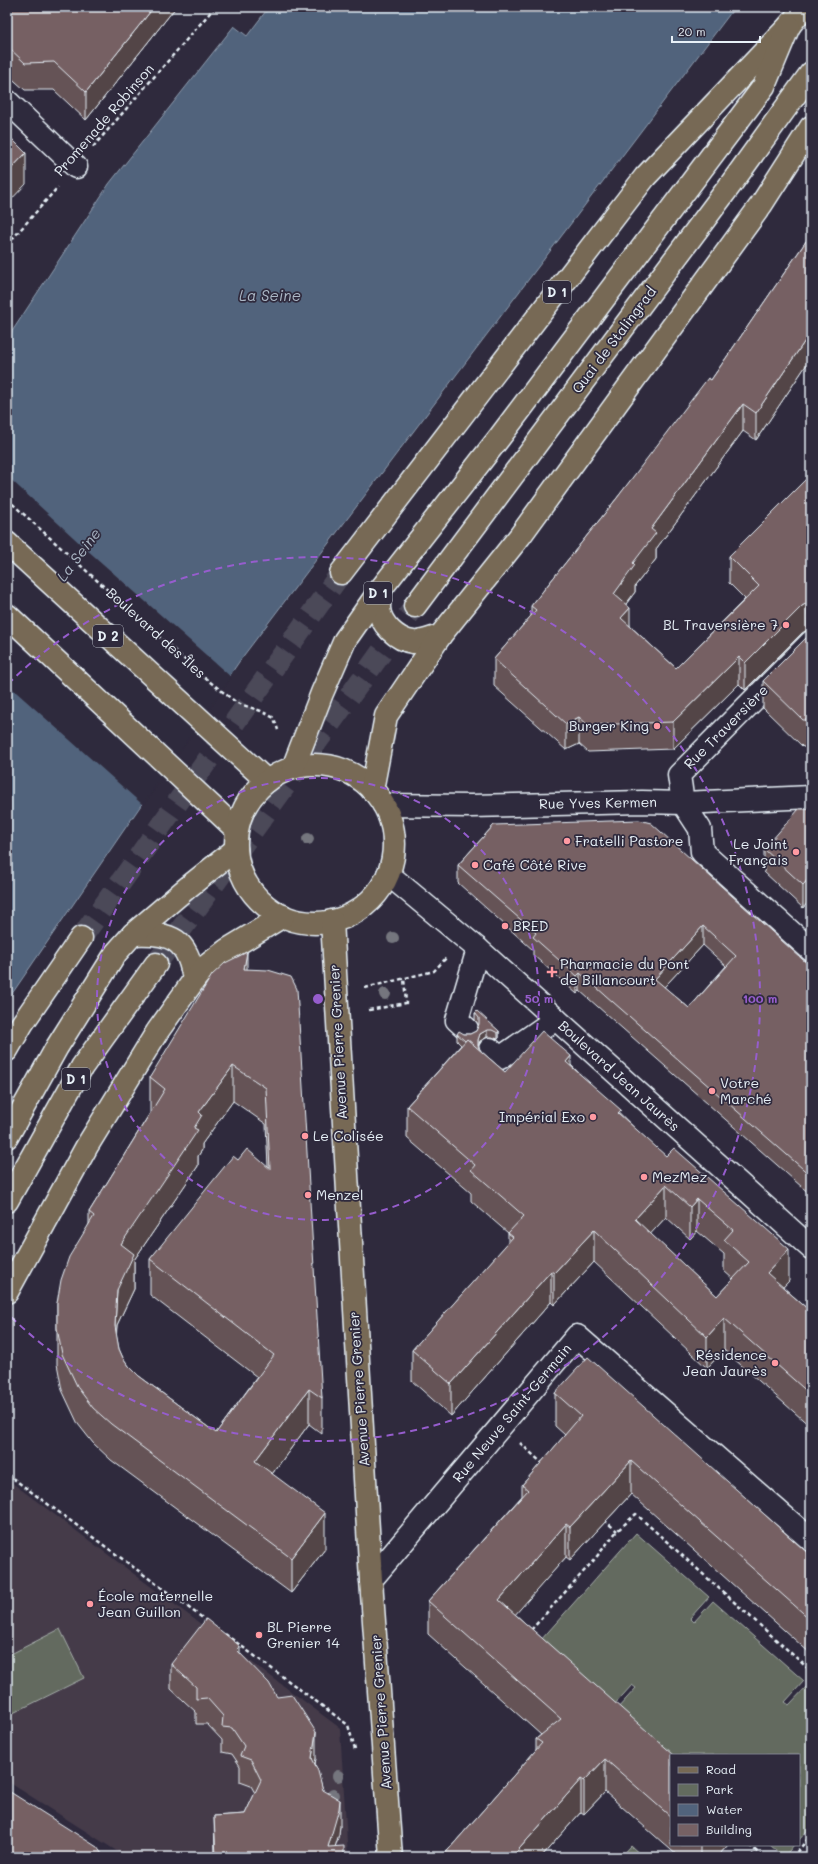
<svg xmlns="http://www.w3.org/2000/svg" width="818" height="1864" font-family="Mali,sans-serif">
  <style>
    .built { fill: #443a49 }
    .green { fill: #636b5e; stroke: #a6aeab }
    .water { fill: #51637c; stroke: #8d9cae }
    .pier { fill: #2f2a3d }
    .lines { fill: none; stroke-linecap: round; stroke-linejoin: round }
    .major-tunnel { stroke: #4b4859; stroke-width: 22; stroke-dasharray: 22 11; stroke-linecap: butt }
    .minor-casing { stroke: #e8f1f8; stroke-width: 25 }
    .major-casing { stroke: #e8f1f8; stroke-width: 25 }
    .path { stroke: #e8f1f8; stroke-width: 2.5; stroke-dasharray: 4 3; stroke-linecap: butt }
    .minor { stroke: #2f2a3d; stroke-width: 22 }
    .major { stroke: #776954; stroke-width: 22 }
    .tree { fill: #74767e }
    .wall { fill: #655356; stroke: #e8f1f8; fill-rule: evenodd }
    .shaded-wall { fill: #534446; stroke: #e8f1f8 }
    .building { fill: #766164; stroke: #e8f1f8; fill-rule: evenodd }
    .ring { fill: none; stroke: #965dcd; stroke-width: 2; stroke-dasharray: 7 5 }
    .poi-dot { fill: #ff9aa2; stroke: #2f2a3d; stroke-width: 1.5 }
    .labels { text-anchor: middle; stroke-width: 3.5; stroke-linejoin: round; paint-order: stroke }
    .shield { fill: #2f2a3d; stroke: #b0b5c0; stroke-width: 1 }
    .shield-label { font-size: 13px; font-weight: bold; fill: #e8f1f8 }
    .street-label { font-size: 14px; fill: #e8f1f8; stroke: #2f2a3d }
    .poi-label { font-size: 14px; fill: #e8f1f8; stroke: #2f2a3d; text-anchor: start }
    .water-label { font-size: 15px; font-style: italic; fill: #acb8c6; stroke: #2f2a3d }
    .centre { fill: #965dcd; stroke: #2f2a3d; stroke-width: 2 }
    .ring-label { font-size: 12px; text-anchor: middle; font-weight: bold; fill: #965dcd; stroke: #2f2a3d; stroke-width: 3.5; stroke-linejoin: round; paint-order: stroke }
  </style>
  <rect width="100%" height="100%" fill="#2f2a3d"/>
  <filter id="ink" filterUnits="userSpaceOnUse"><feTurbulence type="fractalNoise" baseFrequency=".025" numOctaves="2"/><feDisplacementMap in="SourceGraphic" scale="8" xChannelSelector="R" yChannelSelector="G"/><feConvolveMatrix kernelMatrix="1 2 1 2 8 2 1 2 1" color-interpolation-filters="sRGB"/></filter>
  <g filter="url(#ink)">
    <polygon class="built" points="7,1479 340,1728 348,1857 126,1857 7,1781"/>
    <g class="green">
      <polygon points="636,1533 709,1597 690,1618 694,1622 713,1601 804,1681 785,1702 789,1705 808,1685 811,1688 811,1826 799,1840 799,1755 671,1755 617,1709 636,1688 632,1685 613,1706 540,1641"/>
      <polygon points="60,1629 84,1678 7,1716 7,1656"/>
      <polygon points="770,1845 794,1845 784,1857"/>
      <polygon points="631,1846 643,1857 621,1857"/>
    </g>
    <polygon class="water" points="269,7 735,7 241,659 7,1001 7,339 109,184 234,26 247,36"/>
    <polygon class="pier" points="7,476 86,549 231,677 143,805 7,684"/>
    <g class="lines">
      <g class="major-tunnel">
        <polyline points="81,938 341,573"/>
        <polyline points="156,964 415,606"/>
      </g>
      <g class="minor-casing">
        <g id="minor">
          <polyline points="7,101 76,167"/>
          <polyline points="811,642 679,775 683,803 700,829 702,852 811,950"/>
          <polyline points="384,805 471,806 642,802 683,803 811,797"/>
          <polyline points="388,874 478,949 811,1248"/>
          <polyline points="467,1029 457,1020 478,949"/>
          <polyline points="490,1049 500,1058 556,1019"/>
          <polyline points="371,1580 577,1336 811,1540"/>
        </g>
      </g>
      <g class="major-casing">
        <g id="major">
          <polyline points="7,543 267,781"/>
          <polyline points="341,573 645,177 789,26 804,7"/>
          <path d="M380,590C380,596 379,602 379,608C380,624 397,640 413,642C421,643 432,638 440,636"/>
          <polyline points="415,606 731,184 811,73"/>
          <polyline points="7,615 237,830"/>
          <circle cx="315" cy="844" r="79"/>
          <polyline points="293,768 322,693 345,640 380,590 499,438 764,86 789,26"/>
          <polyline points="372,790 386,716 440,636 520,536 761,205 811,127"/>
          <polyline points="332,921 371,1580 391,1857"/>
          <path d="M133,934C172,932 188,939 194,980"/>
          <polyline points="7,1050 22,1024 81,938"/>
          <polyline points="7,1137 57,1047 116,953 133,934 187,888 236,849"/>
          <polyline points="7,1201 82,1067 156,964"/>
          <polyline points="7,1292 87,1146 157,1032 194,980 205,967 227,950 283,916"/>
        </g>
      </g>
      <g class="path">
        <polyline points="93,147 215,7"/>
        <polyline points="7,245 58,187"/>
        <polyline points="7,499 205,678 237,703 261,711 274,718 278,730"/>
        <polyline points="365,988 434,971 447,957"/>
        <polyline points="369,1010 406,1003 404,978"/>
        <polyline points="520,1443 543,1464"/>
        <polyline points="7,1474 208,1622"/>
        <polyline points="604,1520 617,1531"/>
        <polyline points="531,1630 594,1560 617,1531 636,1514 811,1671"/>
        <polyline points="225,1634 348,1725 355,1750"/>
        <polyline points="749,1845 763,1857"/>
        <polyline points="751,1857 756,1851"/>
        <polyline points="792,1857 811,1836"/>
      </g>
      <use href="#minor" class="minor"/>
      <use href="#major" class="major"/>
    </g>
    <g class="tree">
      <circle cx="308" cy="839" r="6"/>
      <circle cx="393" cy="938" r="6"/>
      <circle cx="385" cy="994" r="6"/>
      <circle cx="338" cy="1776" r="6"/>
      <circle cx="333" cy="1795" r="6"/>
    </g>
    <g class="wall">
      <polygon points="7,7 68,8 176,7 86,120 54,90 25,90 7,74"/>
      <polygon points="811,234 811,358 756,440 743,431 656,549 656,559 635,586 635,592 626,604 630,626 676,668 745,599 729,583 729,556 811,474 811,630 807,630 802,633 745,690 739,684 673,749 588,752 579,744 566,750 494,686 494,659 531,616 531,606 711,380"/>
      <polygon points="811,633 811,747 803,747 763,708 763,681"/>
      <polygon points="811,809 803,908 764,872 764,849"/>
      <path d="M494,825L811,967V1195L580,991L577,994L533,955V950L458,883V865ZM703,945L726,966L689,1008L664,987Z"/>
      <path d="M247,969L322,1398V1434L309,1424L272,1474L325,1549L291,1593L111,1460L93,1443L78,1424L62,1390L57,1364V1303L89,1224V1212L150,1113V1077ZM233,1101L266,1124L268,1167L238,1160L150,1259V1295L257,1377L216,1433L139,1376L129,1366L123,1358L119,1349L116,1334L117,1325L134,1289V1260L198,1166V1156L202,1150V1144Z"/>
      <path d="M475,1013L499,1031V1038L498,1039L492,1037H487L480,1041L478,1046L482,1052L505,1072L571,1065L789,1281L783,1287L811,1312V1427L724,1350L707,1368L594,1262L554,1305L551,1302L451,1416L412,1381V1350L508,1243V1233L471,1201V1193L407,1138V1106L461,1045L457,1041V1034H470L476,1031L479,1025L475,1020ZM666,1217L690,1239L697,1231L724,1254V1271L733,1279L717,1296L650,1234Z"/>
      <polygon points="555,1393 811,1556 811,1654 631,1494 570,1560 566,1557 515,1614 671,1755 671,1845 728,1845 717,1857 679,1857 605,1792 584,1814 581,1812 541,1857 442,1857 536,1750 536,1739 541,1735 428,1634 428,1601 522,1496 522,1485 565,1435 555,1426"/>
      <polygon points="240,1653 316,1758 315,1764 323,1790 340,1826 339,1834 335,1847 344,1857 215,1857 214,1816 245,1814 255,1793 251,1786 240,1782 240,1766 232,1754 222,1752 222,1740 207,1724 196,1724 196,1712 171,1689 171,1664"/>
    </g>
    <g class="shaded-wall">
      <polygon points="154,7 176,7 86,120 86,92"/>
      <polygon points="26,153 26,184 7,204 7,173"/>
      <polygon points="811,332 811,358 756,440 756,413"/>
      <polygon points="743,404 743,431 656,549 656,559 635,586 635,592 614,620 614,594 633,563 651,529"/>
      <polygon points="807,603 807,630 802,633 745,690 745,663 802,606"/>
      <polygon points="630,608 630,635 621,618"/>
      <polygon points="739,657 739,684 673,749 673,722"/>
      <polygon points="579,717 579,744 566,750 566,724"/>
      <polygon points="811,876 811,899 803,908 803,885"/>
      <polygon points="703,926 703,945 655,997 655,979"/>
      <polygon points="247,952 247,988 244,969"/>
      <polygon points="580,973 580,991 577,994 577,976"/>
      <polygon points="487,1030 487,1037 480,1041 478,1047 478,1040 480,1034"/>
      <polygon points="499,1031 499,1038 498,1039 498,1033"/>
      <polygon points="571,1056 571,1088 566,1062"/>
      <polygon points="233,1066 233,1101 202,1144 202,1150 198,1156 198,1166 134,1260 134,1289 117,1325 115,1361 115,1326 117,1290 121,1244 199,1112"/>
      <polygon points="666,1185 666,1217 635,1251 635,1219"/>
      <polygon points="697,1199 697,1231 690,1239 690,1207"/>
      <polygon points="594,1230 594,1262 554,1305 554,1273"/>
      <polygon points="789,1249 789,1281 767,1304 767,1273"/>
      <polygon points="551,1271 551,1302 451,1416 451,1384"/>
      <polygon points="724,1318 724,1350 707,1368 707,1337"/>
      <polygon points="309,1389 309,1424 255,1497 255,1461"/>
      <polygon points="631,1461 631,1494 570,1560 570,1527"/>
      <polygon points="325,1513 325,1549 291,1593 291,1558"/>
      <polygon points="566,1524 566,1557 499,1633 499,1600"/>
      <polygon points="240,1646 240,1672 237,1650"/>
      <polygon points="316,1732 316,1758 312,1783 312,1758"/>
      <polygon points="605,1759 605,1792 584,1814 584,1781"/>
      <polygon points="581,1779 581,1812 541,1857 512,1857"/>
      <polygon points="340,1800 340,1826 339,1834 332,1857 328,1847"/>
      <polygon points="700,1845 728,1845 717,1857 700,1857"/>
    </g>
    <g class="building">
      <polygon points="7,7 67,7 68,8 70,7 154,7 86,92 54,62 25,63 7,46"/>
      <polygon points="7,134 26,153 7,173"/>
      <polygon points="811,234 811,332 756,413 743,404 651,529 656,533 633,563 635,565 614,594 630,608 621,618 676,668 759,586 729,556 811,474 811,603 807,603 802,606 745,663 739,657 673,722 588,725 579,717 566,724 494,659 536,610 531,606 617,498 708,378 711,380"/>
      <polygon points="811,633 811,720 803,720 763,681"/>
      <polygon points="799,809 811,809 811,876 803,885 764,849"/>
      <path d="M639,820L651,823L811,967V1176L580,973L577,976L533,937L536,933L458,865L494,825ZM703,926L736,956L689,1008L655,979Z"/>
      <path d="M247,952L244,969L268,970L291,977L297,989L322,1398L309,1389L255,1461L325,1513L291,1558L111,1424L93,1408L78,1388L62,1354L57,1328V1303L61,1280L69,1257L94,1216L89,1212L165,1089L150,1077L212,975L225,963ZM233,1066L266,1088L270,1169L247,1149L238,1160L233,1156L150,1259L274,1355L216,1433L139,1376L129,1366L123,1358L119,1349L115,1326L117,1290L134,1254L121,1244L198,1130L194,1128L202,1115L199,1112Z"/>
      <polygon points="477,1011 499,1031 498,1033 492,1030 487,1030 480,1034 478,1040 478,1046 481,1052 467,1039 465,1041 457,1034 459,1031 464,1034 470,1034 476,1031 479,1024 479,1018 475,1013"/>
      <path d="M542,1031L571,1056L566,1062L621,1110L618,1113L666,1156L674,1148L789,1249L767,1273L811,1312V1395L724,1318L707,1337L594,1230L554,1273L551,1271L451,1384L412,1350L513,1237L508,1233L524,1216L471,1170L475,1165L407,1106L467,1039L505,1072ZM666,1185L690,1207L697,1199L733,1230L724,1240L749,1262L717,1296L635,1219Z"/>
      <polygon points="588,1357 811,1556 811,1620 631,1461 570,1527 566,1524 499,1600 674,1755 671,1755 671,1817 605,1759 584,1781 581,1779 512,1857 442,1857 542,1743 536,1739 561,1719 428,1601 528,1490 522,1485 581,1416 555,1393"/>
      <polygon points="206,1619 240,1646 237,1650 269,1683 277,1697 292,1695 316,1732 312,1758 318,1771 323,1790 340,1800 339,1809 328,1847 344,1846 344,1857 216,1857 214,1816 245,1814 261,1780 251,1760 240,1756 244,1746 232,1728 222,1727 223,1716 207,1698 196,1699 196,1687 171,1664"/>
      <polygon points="7,1790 97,1847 104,1857 7,1857"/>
      <polygon points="811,1848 811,1857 803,1857"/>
    </g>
  </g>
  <g class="ring">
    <circle cx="318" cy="999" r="221"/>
    <path d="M8 684A442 442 0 1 1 8 1314"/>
  </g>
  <g class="poi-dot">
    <circle cx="786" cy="625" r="4"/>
    <circle cx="657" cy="726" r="4"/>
    <circle cx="567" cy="841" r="4"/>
    <circle cx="796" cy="852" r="4"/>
    <circle cx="475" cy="865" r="4"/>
    <circle cx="505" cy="926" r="4"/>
    <path d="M550 966h4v4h4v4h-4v4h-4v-4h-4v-4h4z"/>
    <circle cx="712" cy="1091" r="4"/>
    <circle cx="593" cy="1117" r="4"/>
    <circle cx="305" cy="1136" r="4"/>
    <circle cx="644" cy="1177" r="4"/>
    <circle cx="308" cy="1195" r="4"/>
    <circle cx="775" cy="1363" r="4"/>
    <circle cx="90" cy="1604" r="4"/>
    <circle cx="259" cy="1635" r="4"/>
  </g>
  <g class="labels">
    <g class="shield">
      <rect x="543" y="281" width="28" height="22" rx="3"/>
      <rect x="364" y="582" width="28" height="22" rx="3"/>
      <rect x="93" y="625" width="30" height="22" rx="3"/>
      <rect x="62" y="1068" width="28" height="22" rx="3"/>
    </g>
    <g class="shield-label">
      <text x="557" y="297">D 1</text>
      <text x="378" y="598">D 1</text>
      <text x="108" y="641">D 2</text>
      <text x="76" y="1084">D 1</text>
    </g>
    <g class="street-label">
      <text transform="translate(104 120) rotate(-49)" y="5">Promenade Robinson</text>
      <text transform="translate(614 340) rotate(-53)" y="5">Quai de Stalingrad</text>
      <text transform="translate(156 633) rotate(42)" y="5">Boulevard des Îles</text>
      <text transform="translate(726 727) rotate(-45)" y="5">Rue Traversière</text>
      <text transform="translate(598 803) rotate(-1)" y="5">Rue Yves Kermen</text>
      <text transform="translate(338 1042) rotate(-93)" y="5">Avenue Pierre Grenier</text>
      <text transform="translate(619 1076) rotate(42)" y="5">Boulevard Jean Jaurès</text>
      <text transform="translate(359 1389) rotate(-94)" y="5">Avenue Pierre Grenier</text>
      <text transform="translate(512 1413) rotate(-50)" y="5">Rue Neuve Saint-Germain</text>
      <text transform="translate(381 1712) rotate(-94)" y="5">Avenue Pierre Grenier</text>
    </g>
    <g class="poi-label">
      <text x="778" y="630" text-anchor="end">BL Traversière 7</text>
      <text x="649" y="731" text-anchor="end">Burger King</text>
      <text x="575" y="846">Fratelli Pastore</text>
      <text x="788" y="849" text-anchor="end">Le Joint<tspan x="788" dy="16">Français</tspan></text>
      <text x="483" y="870">Café Côté Rive</text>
      <text x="513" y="931">BRED</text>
      <text x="560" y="969">Pharmacie du Pont<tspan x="560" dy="16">de Billancourt</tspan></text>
      <text x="720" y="1088">Votre<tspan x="720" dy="16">Marché</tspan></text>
      <text x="585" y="1122" text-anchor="end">Impérial Exo</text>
      <text x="313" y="1141">Le Colisée</text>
      <text x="652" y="1182">MezMez</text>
      <text x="316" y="1200">Menzel</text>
      <text x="767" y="1360" text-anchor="end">Résidence<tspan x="767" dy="16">Jean Jaurès</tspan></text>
      <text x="98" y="1601">École maternelle<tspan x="98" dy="16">Jean Guillon</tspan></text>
      <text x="267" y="1632">BL Pierre<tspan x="267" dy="16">Grenier 14</tspan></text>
    </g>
    <g class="water-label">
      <text x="270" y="301">La Seine</text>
      <text transform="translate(79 555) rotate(-53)" y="5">La Seine</text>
    </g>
  </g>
  <circle cx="318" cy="999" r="6" class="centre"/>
  <g class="ring-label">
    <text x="539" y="1003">50 m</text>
    <text x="760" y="1003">100 m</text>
  </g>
  <rect width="818" height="1864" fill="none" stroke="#2f2a3d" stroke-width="24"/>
  <rect x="12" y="12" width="794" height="1840" fill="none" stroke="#e8f1f8" stroke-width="1.5" filter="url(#ink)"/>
  <rect x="670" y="1754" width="130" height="92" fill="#2f2a3d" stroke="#797a88"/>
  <rect x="678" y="1767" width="20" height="6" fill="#776954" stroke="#797a88"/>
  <text x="706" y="1774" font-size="12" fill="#e8f1f8">Road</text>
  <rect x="678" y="1784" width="20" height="12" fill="#636b5e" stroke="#797a88"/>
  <text x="706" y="1794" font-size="12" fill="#e8f1f8">Park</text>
  <rect x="678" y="1804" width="20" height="12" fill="#51637c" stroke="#797a88"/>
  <text x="706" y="1814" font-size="12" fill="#e8f1f8">Water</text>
  <rect x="678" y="1824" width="20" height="12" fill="#766164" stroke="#797a88"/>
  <text x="706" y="1834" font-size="12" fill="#e8f1f8">Building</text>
  <path d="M672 36v6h88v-6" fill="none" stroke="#e8f1f8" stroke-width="2"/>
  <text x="678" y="36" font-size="12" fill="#e8f1f8" stroke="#2f2a3d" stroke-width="3" paint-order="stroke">20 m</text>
</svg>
